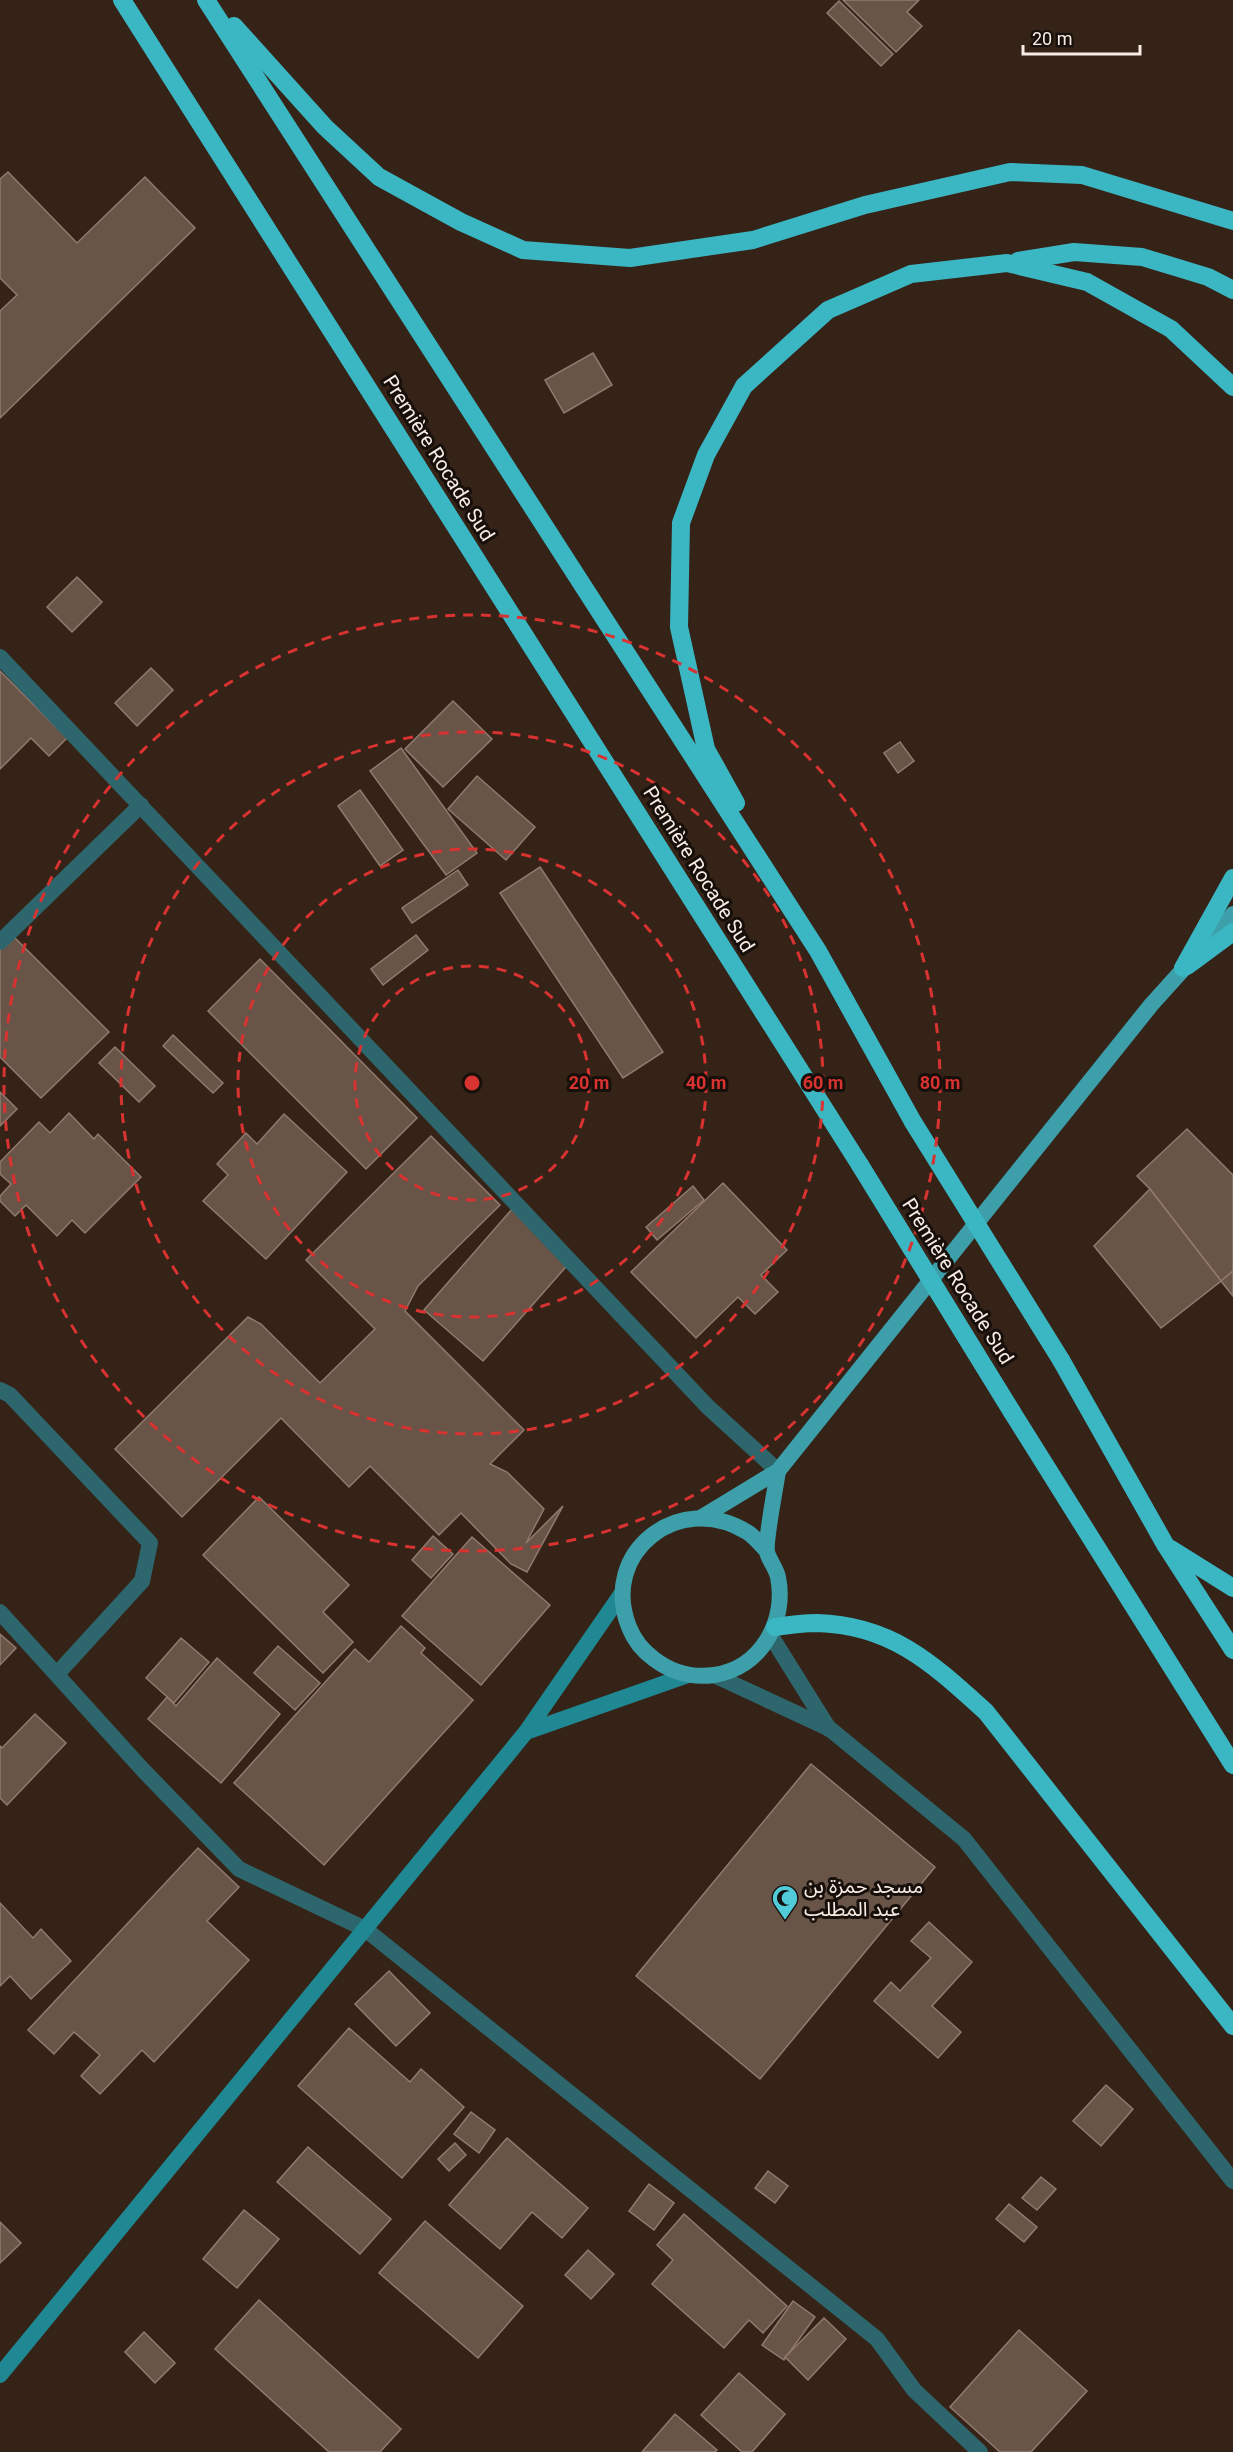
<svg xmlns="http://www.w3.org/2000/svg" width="1233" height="2452" font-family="Roboto,'Noto Sans Arabic',sans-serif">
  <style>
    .building { fill: #695448; stroke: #917a6e; stroke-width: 1.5 }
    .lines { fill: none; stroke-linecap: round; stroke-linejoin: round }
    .minor { stroke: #2d666c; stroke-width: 16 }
    .secondary { stroke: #1f8892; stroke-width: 16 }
    .primary { stroke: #3d9fa9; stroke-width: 16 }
    .motorway { stroke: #3bb6c3; stroke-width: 18 }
    .motorway-bridge { stroke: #3bb6c3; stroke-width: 18 }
    .ring { fill: none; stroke: #d83231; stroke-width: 3; stroke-dasharray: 10 8 }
    .labels { text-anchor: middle; stroke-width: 6; stroke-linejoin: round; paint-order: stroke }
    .street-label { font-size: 20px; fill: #f9ece5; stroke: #170f0a }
    .poi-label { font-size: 20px; fill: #f9ece5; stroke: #170f0a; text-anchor: start }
    .centre { fill: #d83231; stroke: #170f0a; stroke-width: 3 }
    .ring-label { font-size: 18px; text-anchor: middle; font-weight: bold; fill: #d83231; stroke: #170f0a; stroke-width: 6; stroke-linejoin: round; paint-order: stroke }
  </style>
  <rect width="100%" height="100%" fill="#352318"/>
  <g class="building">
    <polygon points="843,0 919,0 907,12 922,26 896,52"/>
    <polygon points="839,1 893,54 881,66 827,13"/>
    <polygon points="8,172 77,243 145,177 195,228 0,418 0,311 17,295 0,278 0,179"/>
    <polygon points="593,353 612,385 564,413 545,380"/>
    <polygon points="77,577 102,602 72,632 47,607"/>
    <polygon points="151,668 173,690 137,726 115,703"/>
    <polygon points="0,671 67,738 49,756 31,738 0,769"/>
    <polygon points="453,701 492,739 443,787 405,749"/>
    <polygon points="900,742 914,761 898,773 884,753"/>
    <polygon points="401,748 477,853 446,875 370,771"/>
    <polygon points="477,776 535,827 506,860 448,809"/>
    <polygon points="360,790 403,850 380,866 338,806"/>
    <polygon points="540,867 663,1052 623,1078 500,893"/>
    <polygon points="458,870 468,885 412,923 402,908"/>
    <polygon points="7,930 109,1032 41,1098 0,1057 0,937"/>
    <polygon points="416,935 428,950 383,985 371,969"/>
    <polygon points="260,959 417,1118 366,1169 208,1011"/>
    <polygon points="173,1035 223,1083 213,1093 163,1046"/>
    <polygon points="115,1047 155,1086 139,1102 99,1063"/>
    <polygon points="0,1092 17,1109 0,1126"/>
    <polygon points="69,1113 94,1139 98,1134 141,1177 85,1233 72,1220 57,1236 26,1205 15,1216 0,1201 0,1196 11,1184 0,1174 0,1162 39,1122 50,1133"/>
    <polygon points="284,1114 347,1172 266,1259 203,1201 228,1175 217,1164 246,1133 257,1144"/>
    <polygon points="1187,1129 1233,1175 1233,1271 1221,1281 1150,1189 1137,1176"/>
    <polygon points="431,1136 500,1205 418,1286 405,1311 524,1430 490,1464 507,1472 544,1509 526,1543 563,1506 527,1572 511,1564 461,1513 439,1535 370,1466 349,1487 281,1418 182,1517 115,1449 248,1317 261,1324 320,1383 375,1329 306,1260"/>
    <polygon points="723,1183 787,1250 761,1275 778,1292 755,1314 738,1297 696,1338 631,1272"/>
    <polygon points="693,1186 704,1200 657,1240 646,1227"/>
    <polygon points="1150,1189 1221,1281 1161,1328 1094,1246"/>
    <polygon points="513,1208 572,1260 483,1361 424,1310"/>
    <polygon points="1233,1271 1233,1296 1221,1281"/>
    <polygon points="259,1497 349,1585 323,1612 353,1642 323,1673 203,1555"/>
    <polygon points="433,1536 453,1554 431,1578 412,1560"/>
    <polygon points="472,1537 550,1605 481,1685 402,1616"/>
    <polygon points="401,1626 425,1648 421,1653 473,1700 324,1865 234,1783 355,1649 369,1662"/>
    <polygon points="0,1634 16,1648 0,1665"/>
    <polygon points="181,1638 209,1662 174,1703 146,1678"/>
    <polygon points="278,1646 320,1683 295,1710 254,1673"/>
    <polygon points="217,1658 280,1714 221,1783 148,1719 167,1697 176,1706"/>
    <polygon points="35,1714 66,1743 7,1805 0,1798 0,1746 2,1748"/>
    <polygon points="811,1764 935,1867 760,2079 636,1976"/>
    <polygon points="198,1848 239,1887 207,1921 249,1960 154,2062 142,2050 100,2094 81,2076 100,2055 74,2032 54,2054 28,2030"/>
    <polygon points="0,1903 33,1938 41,1929 71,1961 31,1999 10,1976 0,1986"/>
    <polygon points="929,1922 972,1962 932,2006 961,2032 938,2058 874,2001 891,1982 900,1991 931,1958 911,1941"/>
    <polygon points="389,1971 430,2013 396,2046 355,2004"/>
    <polygon points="349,2028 410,2082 421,2069 464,2107 402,2178 298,2086"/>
    <polygon points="1106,2085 1133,2109 1101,2146 1073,2121"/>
    <polygon points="471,2112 495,2130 479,2153 454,2134"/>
    <polygon points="507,2138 588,2208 562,2238 532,2212 500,2249 449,2205"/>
    <polygon points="455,2143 466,2155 449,2171 438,2159"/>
    <polygon points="308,2147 391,2219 360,2254 277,2182"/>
    <polygon points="768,2171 788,2186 775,2203 755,2188"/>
    <polygon points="1041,2177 1056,2189 1037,2210 1022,2198"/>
    <polygon points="649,2184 674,2203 654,2230 629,2211"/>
    <polygon points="1009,2204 1037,2227 1024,2242 996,2219"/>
    <polygon points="244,2210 279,2239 237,2288 203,2259"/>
    <polygon points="684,2214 787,2306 763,2333 749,2320 724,2348 652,2284 673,2260 657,2245"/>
    <polygon points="425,2221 523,2306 478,2358 379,2273"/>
    <polygon points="0,2222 21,2243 0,2263"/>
    <polygon points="588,2250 614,2274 591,2299 565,2275"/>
    <polygon points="259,2300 401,2429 380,2452 329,2452 215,2349"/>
    <polygon points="793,2301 815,2317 784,2360 762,2345"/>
    <polygon points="824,2318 846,2339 808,2380 785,2357"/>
    <polygon points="1019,2330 1087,2391 1031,2452 1000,2452 950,2407"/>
    <polygon points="144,2332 175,2363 155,2383 125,2352"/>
    <polygon points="739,2373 785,2414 752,2452 742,2452 701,2415"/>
    <polygon points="675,2414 717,2450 715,2452 642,2452"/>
  </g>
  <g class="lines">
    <g class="minor">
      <polyline points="0,657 708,1407 778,1471"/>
      <polyline points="0,942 141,805"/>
      <polyline points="0,1390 10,1395 150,1543 142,1581 57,1674"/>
      <polyline points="0,1612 143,1770 239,1869 365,1929 877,2339 914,2390 980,2452"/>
      <polyline points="771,1636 829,1729"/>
      <polyline points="714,1675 830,1729 964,1839 1233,2181"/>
    </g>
    <g class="secondary">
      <polyline points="526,1732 688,1675"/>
      <polyline points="0,2375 526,1732 622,1593"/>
    </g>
    <g class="primary">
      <polyline points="702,1517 778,1471 1151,1005 1233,914"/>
      <path d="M767,1551C761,1545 754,1536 747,1532C680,1490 599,1552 629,1627C634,1640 643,1651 654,1659C671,1672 692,1678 714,1675C761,1668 787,1621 778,1577C776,1568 769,1560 767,1552C765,1540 776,1486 778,1471"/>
    </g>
    <g class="motorway">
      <polyline points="122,0 860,1165"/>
      <polyline points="206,0 818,951 913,1122"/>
      <polyline points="234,26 325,127 379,177 461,222 523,250 630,258 753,240 865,205 1010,172 1082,175 1233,221"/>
      <polyline points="1018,261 1074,252 1142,257 1208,277 1233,290"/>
      <polyline points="736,803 706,749 679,627 681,523 706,455 744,386 828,310 911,274 1007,263 1087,282 1171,329 1233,387"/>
      <polyline points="1187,966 1233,932"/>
      <polyline points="1183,968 1233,878"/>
      <polyline points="1061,1360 1166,1546 1233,1650"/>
      <polyline points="1012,1412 1233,1765"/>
      <polyline points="1171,1549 1233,1588"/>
      <path d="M775,1627C789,1625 803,1623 817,1623C893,1625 934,1665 986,1712L1233,2026"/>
    </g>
    <g class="motorway-bridge">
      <polyline points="913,1122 1061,1360"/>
      <polyline points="860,1165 1012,1412"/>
    </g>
  </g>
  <g class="ring">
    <circle cx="472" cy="1083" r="117"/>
    <circle cx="472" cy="1083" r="234"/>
    <circle cx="472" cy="1083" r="351"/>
    <circle cx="472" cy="1083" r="468"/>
  </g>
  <defs>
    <g id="mosque-pin" transform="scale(1.35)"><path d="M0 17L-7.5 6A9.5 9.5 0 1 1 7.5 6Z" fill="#52cbd8" stroke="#170f0a"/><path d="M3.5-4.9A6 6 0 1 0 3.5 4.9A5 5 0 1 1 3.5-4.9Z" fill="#111"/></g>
  </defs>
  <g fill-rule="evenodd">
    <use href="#mosque-pin" x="785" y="1898"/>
  </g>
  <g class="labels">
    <g class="street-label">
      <text transform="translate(439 458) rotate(58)" y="7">Première Rocade Sud</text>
      <text transform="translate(699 869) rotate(58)" y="7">Première Rocade Sud</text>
      <text transform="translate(958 1281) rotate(58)" y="7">Première Rocade Sud</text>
    </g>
    <g class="poi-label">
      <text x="804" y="1893">مسجد حمزة بن<tspan x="804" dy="23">عبد المطلب</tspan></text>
    </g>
  </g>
  <circle cx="472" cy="1083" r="9" class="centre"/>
  <g class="ring-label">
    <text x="589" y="1089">20 m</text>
    <text x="706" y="1089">40 m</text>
    <text x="823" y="1089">60 m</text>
    <text x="940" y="1089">80 m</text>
  </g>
  <path d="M1023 45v9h117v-9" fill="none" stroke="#f9ece5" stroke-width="3"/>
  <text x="1032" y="45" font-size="18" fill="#f9ece5" stroke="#170f0a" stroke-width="4.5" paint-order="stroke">20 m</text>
</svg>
